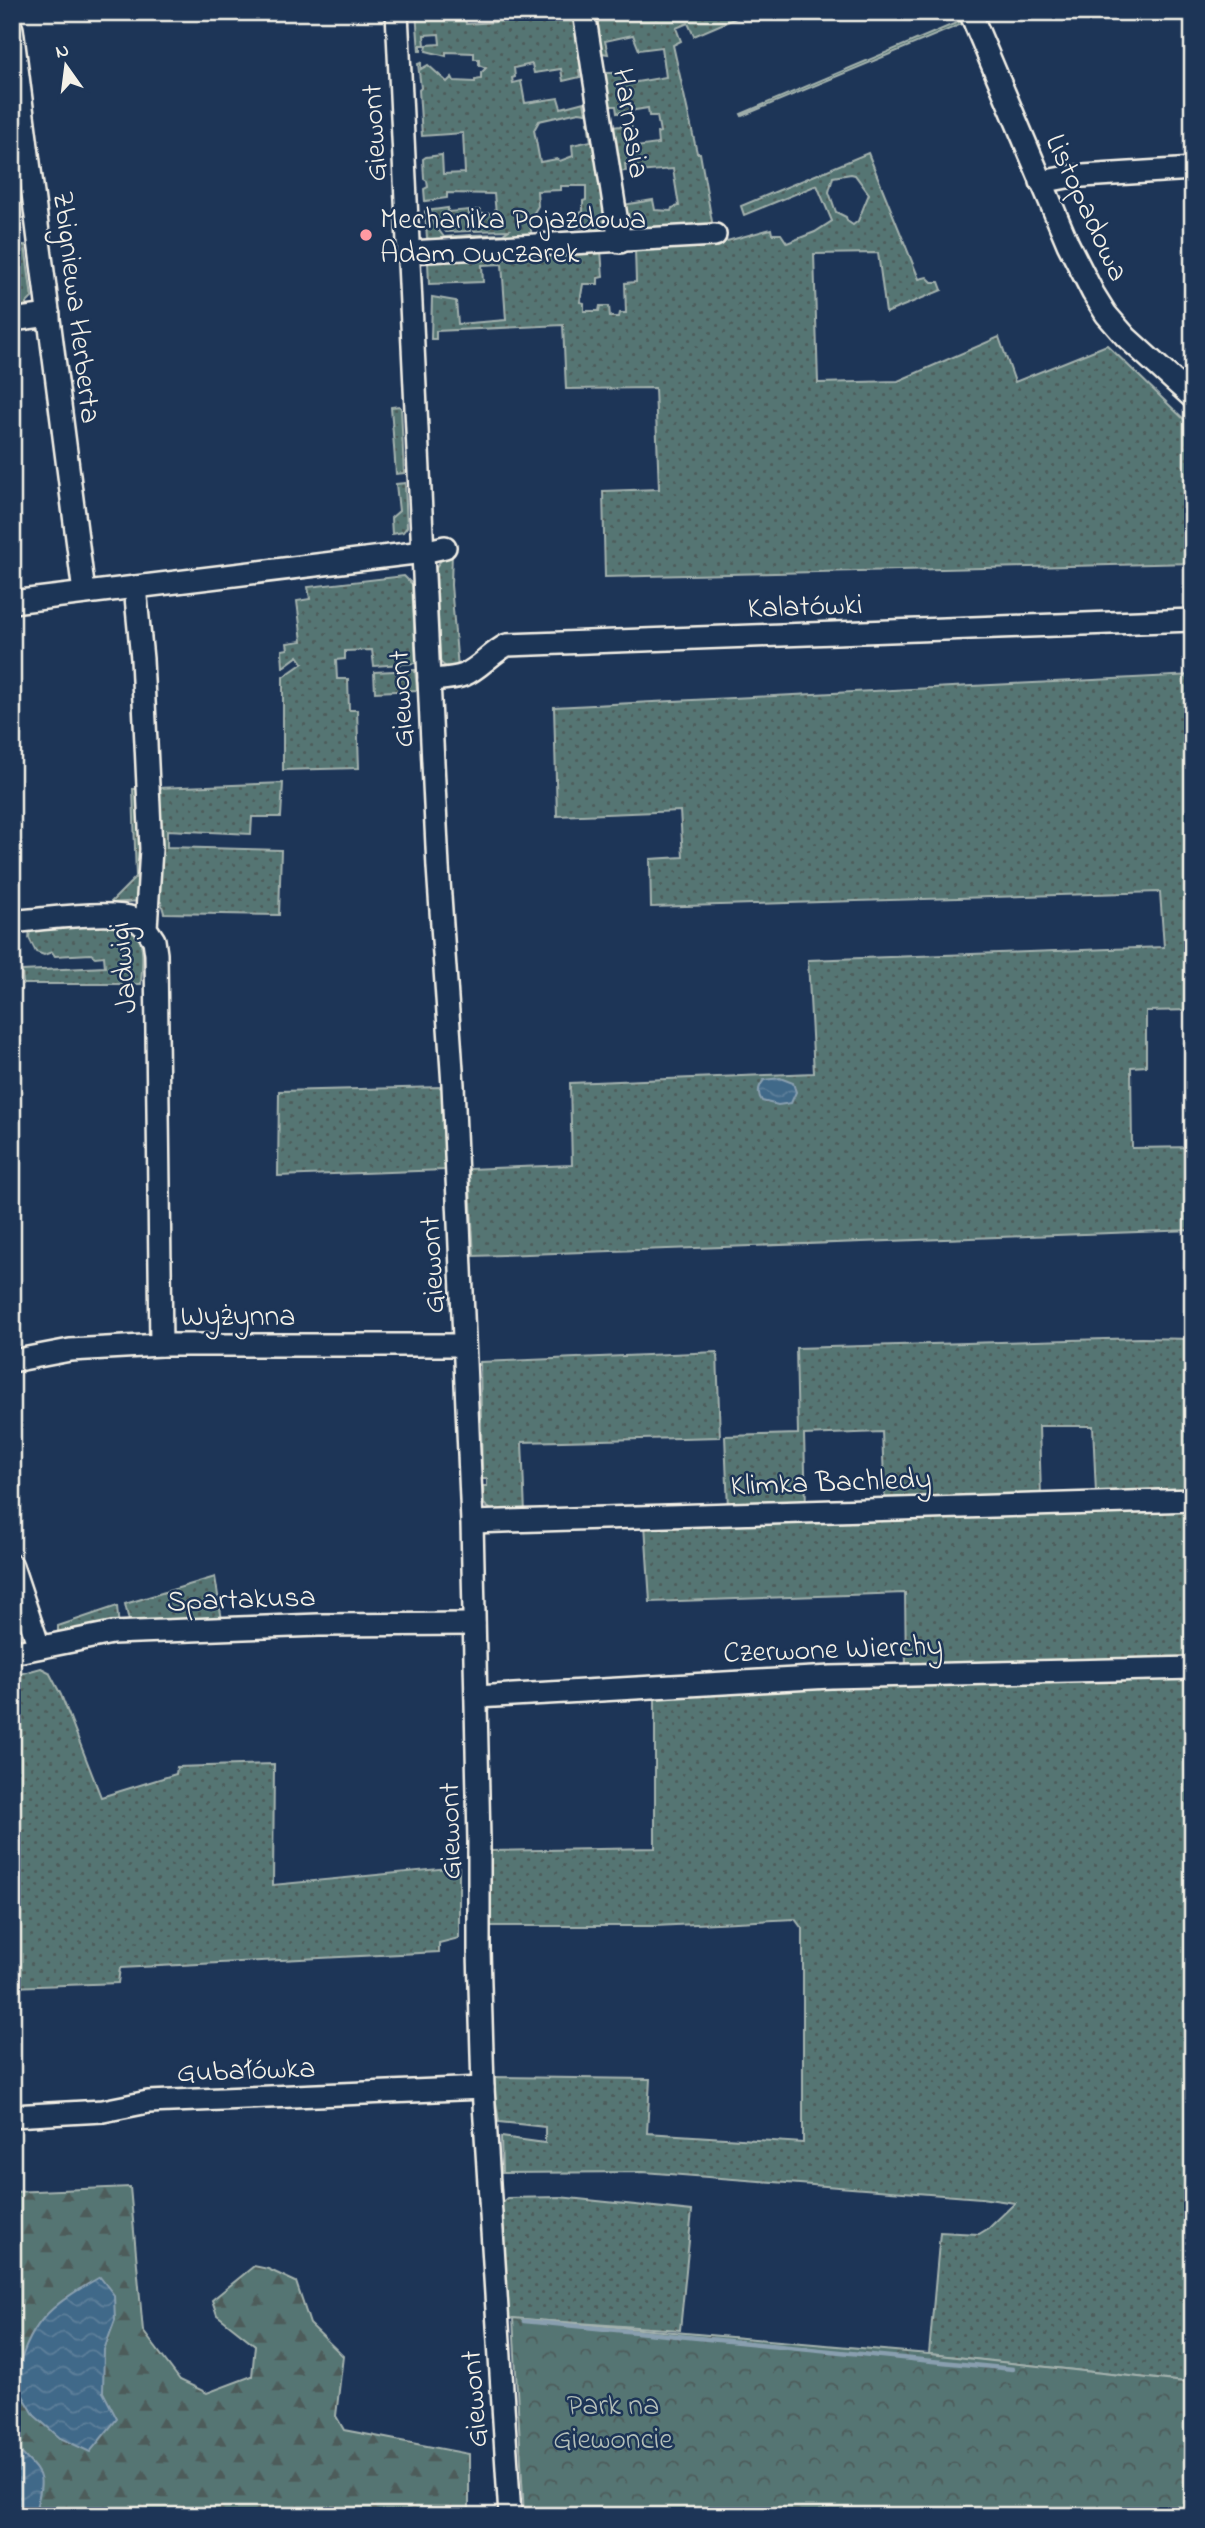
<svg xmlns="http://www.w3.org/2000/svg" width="1205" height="2528" font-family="'Indie Flower',sans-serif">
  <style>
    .grass { fill: url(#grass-dots); stroke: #a4b2ae; stroke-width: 2; fill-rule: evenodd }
    .forest { fill: url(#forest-firs); stroke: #a4b2ae; stroke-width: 2 }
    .park { fill: url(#park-crowns); stroke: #a4b2ae; stroke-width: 2 }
    .water { fill: url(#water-waves); stroke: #899faf; stroke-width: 2 }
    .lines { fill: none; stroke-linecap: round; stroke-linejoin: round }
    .stream { stroke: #899faf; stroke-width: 4.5 }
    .minor-casing { stroke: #f4f1e8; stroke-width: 26 }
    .minor { stroke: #1d3557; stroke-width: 21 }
    .poi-dot { fill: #ff9aa2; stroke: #1d3557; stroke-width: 2.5 }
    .labels { text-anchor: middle; stroke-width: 5; stroke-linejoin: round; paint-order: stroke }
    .street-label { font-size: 30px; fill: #f4f1e8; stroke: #1d3557 }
    .poi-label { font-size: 30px; fill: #f4f1e8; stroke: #1d3557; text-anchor: start }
    .park-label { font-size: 30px; fill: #b4bfb9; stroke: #1d3557 }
  </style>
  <defs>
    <pattern id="grass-dots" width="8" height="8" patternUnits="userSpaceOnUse" patternTransform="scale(1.75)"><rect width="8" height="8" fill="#547473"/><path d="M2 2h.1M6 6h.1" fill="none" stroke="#4e5c5a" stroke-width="1.8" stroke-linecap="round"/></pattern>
    <pattern id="forest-firs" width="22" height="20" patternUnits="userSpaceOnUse" patternTransform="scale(1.75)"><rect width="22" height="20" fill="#547473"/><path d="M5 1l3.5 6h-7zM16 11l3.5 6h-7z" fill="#4e5c5a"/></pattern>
    <pattern id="park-crowns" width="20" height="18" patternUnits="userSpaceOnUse" patternTransform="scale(1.75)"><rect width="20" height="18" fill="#547473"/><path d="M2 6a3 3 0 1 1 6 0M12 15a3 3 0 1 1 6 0" fill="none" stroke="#4e5c5a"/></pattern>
    <pattern id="water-waves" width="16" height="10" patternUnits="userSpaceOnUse" patternTransform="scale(1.75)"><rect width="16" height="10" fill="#416989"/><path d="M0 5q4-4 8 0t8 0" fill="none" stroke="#5d7f9a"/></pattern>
  </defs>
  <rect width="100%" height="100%" fill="#1d3557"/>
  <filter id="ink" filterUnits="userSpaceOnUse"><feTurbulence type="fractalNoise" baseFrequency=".0143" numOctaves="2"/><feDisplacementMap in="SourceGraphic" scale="14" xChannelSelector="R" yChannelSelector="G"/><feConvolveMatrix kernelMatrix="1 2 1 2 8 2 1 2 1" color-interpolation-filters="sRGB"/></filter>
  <g filter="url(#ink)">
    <g class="grass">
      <polygon points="416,12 464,12 466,24 495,22 495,12 581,12 587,68 579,70 580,77 563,81 561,69 534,73 532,64 514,68 515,77 512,78 513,83 521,81 525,103 558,98 561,108 584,102 586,113 579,112 539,121 534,130 540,162 557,159 560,161 573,156 572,145 591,141 588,122 597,121 613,225 606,233 594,236 591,226 579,227 579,214 583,211 583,201 586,200 586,186 561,186 561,190 537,191 538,206 530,219 532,241 430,243 430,239 427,238 425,211 448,208 448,212 469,210 470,231 446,232 432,213 428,216 444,237 468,235 470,238 470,235 503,234 509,230 474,231 474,210 480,210 481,214 496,213 494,194 447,193 447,198 425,201 424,189 428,187 427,181 424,179 423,159 426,157 442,155 443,174 465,173 463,133 422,136 419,90 421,88 418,64 421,63 421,69 428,65 447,82 452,77 454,81 475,82 475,80 481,79 481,73 486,68 479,65 479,59 474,59 474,53 446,52 446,56 426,51 427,45 440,44 439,34 424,35 425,45 421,45 421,51 419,51"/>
      <polygon points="590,12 654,12 656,18 666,15 665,12 750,12 694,36 688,23 676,28 681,41 673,45 697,153 700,153 712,222 710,223 711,231 629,230 628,227 623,205 653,200 655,210 671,211 672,208 679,206 673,169 638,172 636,163 625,164 626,171 618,172 612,127 631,125 636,147 658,144 657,133 660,132 657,116 649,116 648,108 617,113 616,106 607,106 597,73 623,73 625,84 666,77 662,47 639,50 633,35 605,41 608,54 595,52"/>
      <polygon points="958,12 962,12 965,21 962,24 742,116 741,114 961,21"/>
      <path d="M868,153L919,279L927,277L932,282H939L942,290L886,313L878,253L814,254L818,383L898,381L999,337L1015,382L1107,345L1193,428V563L605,577L603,491L659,489L655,388L566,389L563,325L436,331V339H431L432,297L456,301L458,324L506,320L502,264L482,265L483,282L429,284L428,262L601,250L603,277L598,278V284H583L580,302L584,303V311H599L600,306H609L610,317H619L620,313H626L625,283L636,282L635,249L716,244L771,229L772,234H781L787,243L815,232L832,221L817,185L744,215L741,206ZM851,174L855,175L869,194L858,221L853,225L847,221L846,217L836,212L829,192L833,177Z"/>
      <polygon points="25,245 32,298 24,306 12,307 12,246"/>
      <polygon points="399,406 401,408 404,473 396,474 391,407"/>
      <polygon points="405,483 407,527 403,532 392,534 391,518 399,511 396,484"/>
      <polygon points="452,552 451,585 458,668 447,668 440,662 436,567 442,559 442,553"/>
      <polygon points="404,576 412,584 416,663 374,666 372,650 345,651 345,659 336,660 337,679 348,679 349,710 357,710 359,768 283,770 283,677 303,663 298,656 283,667 282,650 288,649 287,643 302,641 297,601 310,599 308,587"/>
      <polygon points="415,670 417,690 375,692 374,672"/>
      <polygon points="1193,675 1193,1010 1146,1011 1146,1066 1131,1067 1132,1148 1193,1147 1193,1230 474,1256 469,1169 572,1165 570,1083 814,1073 808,960 1164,947 1160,892 651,907 650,859 683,857 680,811 557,816 554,707"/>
      <polygon points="283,783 281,817 252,817 251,834 167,830 167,847 281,850 279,915 164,913 161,902 156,900 110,903 136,877 133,789"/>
      <path d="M130,925C147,938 142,966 141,984H23L22,971L105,967L104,956L95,957L91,954L55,956L52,952L44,955L36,952L29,938L30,929Z"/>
      <polygon points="442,1087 445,1170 278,1176 279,1091"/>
      <polygon points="1141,1338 1193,1339 1193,1496 1096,1493 1093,1426 1039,1426 1041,1497 885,1503 882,1432 804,1435 806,1506 728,1508 725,1436 798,1434 796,1348"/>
      <path d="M717,1352L720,1437L522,1442L525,1513C509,1513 495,1516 484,1504L483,1486H487V1479H482L480,1362Z"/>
      <polygon points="1193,1507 1193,1659 906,1668 905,1593 650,1602 645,1524"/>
      <polygon points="215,1577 222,1620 130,1625 125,1604"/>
      <polygon points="117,1606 119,1629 58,1637 58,1626"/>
      <polygon points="41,1668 49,1672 61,1695 101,1797 176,1774 177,1767 274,1764 273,1885 459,1867 459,1938 439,1943 439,1952 120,1968 118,1983 12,1987 12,1676"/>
      <polygon points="1189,1674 1190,1765 1193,1765 1193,2383 929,2354 940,2232 979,2234 989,2228 1015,2203 981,2198 643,2172 502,2173 501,2137 545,2143 545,2127 499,2122 492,2077 650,2079 647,2133 803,2143 803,1930 795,1919 655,1926 491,1926 491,1851 655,1848 655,1694"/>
      <polygon points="559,2197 692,2211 680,2330 505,2318 499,2205 507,2198"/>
    </g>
    <polygon class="forest" points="130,2187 143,2331 180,2380 207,2393 252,2376 255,2345 217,2315 212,2300 254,2266 268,2269 296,2282 310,2324 343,2356 336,2416 344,2430 469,2454 469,2516 12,2516 12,2192"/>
    <polygon class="park" points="513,2318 929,2354 1193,2383 1193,2443 1190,2443 1185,2516 524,2516"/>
    <g class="water">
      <path d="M780,1078L793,1083L796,1092L791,1103L778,1105L762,1101C757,1094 758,1087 764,1080Z"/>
      <path d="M100,2277L114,2295L115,2320L104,2350L103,2392L117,2419L90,2452L60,2438L35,2416L15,2382C28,2323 49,2306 100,2277Z"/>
      <path d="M12,2443C42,2477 47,2469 34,2516H12Z"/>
    </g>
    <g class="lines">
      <polyline class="stream" points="524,2321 1013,2369"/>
      <g class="minor-casing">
        <g id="minor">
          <polyline points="397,12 438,867 453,1085 472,1522 479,1841 479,1951 483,2088 510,2516"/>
          <polyline points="584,12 620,242"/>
          <polyline points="970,12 1068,244 1093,293 1106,314 1126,337 1193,398"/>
          <polyline points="12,29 84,593"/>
          <polyline points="1041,182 1067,177 1193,169"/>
          <polyline points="409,252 715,235"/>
          <polyline points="12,320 49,315"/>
          <polyline points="135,587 142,659 151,849 146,928 154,940 156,954 161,1345"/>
          <polyline points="12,602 423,552 445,547"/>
          <path d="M429,680C440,679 453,679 464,675C480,668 491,653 507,645L1193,620"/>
          <path d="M12,922C38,919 111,910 133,918C138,920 142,925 146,928"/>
          <polyline points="12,1361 70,1350 161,1345 464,1345"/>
          <polyline points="472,1522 1193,1500"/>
          <polyline points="12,1566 39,1647"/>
          <polyline points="12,1653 112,1633 319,1625 474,1624"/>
          <polyline points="476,1697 831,1677 1193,1668"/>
          <polyline points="12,2116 103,2111 148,2102 483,2088"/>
        </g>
      </g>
      <use href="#minor" class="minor"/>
    </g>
  </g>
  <circle class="poi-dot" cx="366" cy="235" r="7"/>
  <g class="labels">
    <g class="street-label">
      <text transform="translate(632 123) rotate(81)" y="10">Harnasia</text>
      <text transform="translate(373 133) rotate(-93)" y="10">Giewont</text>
      <text transform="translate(1088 207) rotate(65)" y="10">Listopadowa</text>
      <text transform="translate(78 307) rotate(83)" y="10">Zbigniewa Herberta</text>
      <text transform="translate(805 605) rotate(-2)" y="10">Kalatówki</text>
      <text transform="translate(400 699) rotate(-93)" y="10">Giewont</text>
      <text transform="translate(122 968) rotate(-95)" y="10">Jadwigi</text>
      <text transform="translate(431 1265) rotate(-93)" y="10">Giewont</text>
      <text x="238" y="1325">Wyżynna</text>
      <text transform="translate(831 1481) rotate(-2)" y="10">Klimka Bachledy</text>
      <text transform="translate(241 1598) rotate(-2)" y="10">Spartakusa</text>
      <text transform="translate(833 1648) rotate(-2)" y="10">Czerwone Wierchy</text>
      <text transform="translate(449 1831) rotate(-91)" y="10">Giewont</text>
      <text transform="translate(246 2069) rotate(-2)" y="10">Gubałówka</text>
      <text transform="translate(473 2399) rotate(-94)" y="10">Giewont</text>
    </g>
    <g class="poi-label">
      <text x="380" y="228">Mechanika Pojazdowa<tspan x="380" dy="34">Adam Owczarek</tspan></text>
    </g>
    <g class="park-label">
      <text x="613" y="2414">Park na<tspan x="613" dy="34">Giewoncie</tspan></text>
    </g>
  </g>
  <rect width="1205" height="2528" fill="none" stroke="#1d3557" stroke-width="42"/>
  <rect x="21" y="21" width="1163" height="2486" fill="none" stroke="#f4f1e8" stroke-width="2.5" filter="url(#ink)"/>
  <g transform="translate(66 66) rotate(346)" stroke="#1d3557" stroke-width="5" paint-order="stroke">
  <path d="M0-5L12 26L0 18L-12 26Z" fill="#f4f1e8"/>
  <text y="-10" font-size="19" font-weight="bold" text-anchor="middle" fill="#f4f1e8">N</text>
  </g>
</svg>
